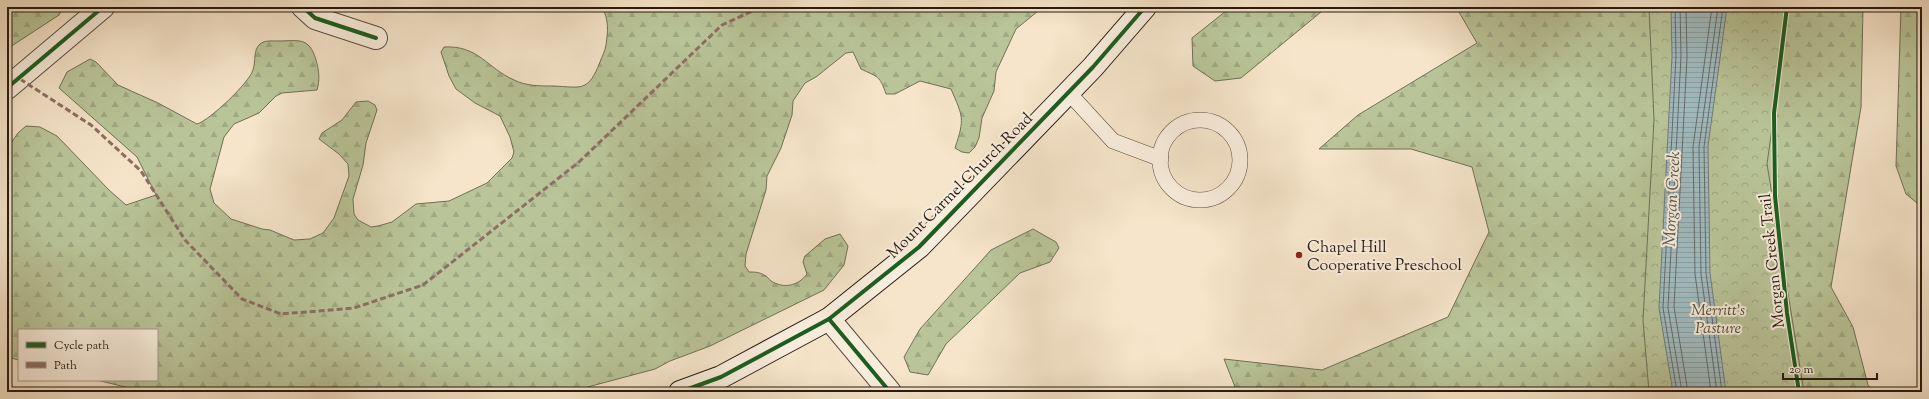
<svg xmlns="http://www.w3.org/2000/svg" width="1929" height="399" font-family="'Sorts Mill Goudy',serif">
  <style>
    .forest { fill: url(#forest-firs); stroke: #707056 }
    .park { fill: url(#park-crowns); stroke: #707056 }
    .water { fill: url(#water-rules); stroke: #707b7b }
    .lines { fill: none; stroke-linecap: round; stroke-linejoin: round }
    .shore { stroke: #646b6a; stroke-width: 1 }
    .lane-casing { stroke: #5b4d40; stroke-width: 16 }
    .street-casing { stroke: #5b4d40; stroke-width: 24 }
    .secondary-casing { stroke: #271a12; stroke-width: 24 }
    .lane { stroke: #f9eedd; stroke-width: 15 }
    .street { stroke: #f9eedd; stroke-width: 22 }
    .secondary { stroke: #f9eedd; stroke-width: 22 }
    .quiet { stroke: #8d6e63; stroke-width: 3; stroke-dasharray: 6 3; stroke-linecap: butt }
    .cycleway-casing { stroke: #f9eedd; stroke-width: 6 }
    .cycleway { stroke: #1b5e20; stroke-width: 4 }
    .poi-dot { fill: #8f2418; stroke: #f9eedd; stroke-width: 1.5 }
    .labels { text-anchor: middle; stroke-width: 4; stroke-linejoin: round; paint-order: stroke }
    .street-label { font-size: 16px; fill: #271a12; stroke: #f9eedd }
    .poi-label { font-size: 16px; fill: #271a12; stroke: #f9eedd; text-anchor: start }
    .park-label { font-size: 16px; font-style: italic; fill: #534d3a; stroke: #f9eedd }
    .water-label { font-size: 17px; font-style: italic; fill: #52534f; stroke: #f9eedd }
  </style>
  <defs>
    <pattern id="forest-firs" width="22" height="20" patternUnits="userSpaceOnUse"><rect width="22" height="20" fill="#b9c599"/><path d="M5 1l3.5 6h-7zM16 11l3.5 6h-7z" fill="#9fa983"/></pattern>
    <pattern id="park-crowns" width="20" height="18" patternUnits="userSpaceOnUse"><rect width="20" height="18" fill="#b9c599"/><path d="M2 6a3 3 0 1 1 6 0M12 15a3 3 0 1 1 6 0" fill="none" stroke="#9fa983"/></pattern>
    <pattern id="water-rules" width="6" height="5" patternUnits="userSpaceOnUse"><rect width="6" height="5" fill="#a1bcc1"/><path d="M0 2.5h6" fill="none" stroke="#8ba1a5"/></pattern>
  </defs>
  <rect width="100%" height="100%" fill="#f6e5ca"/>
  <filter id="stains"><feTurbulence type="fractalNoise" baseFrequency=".005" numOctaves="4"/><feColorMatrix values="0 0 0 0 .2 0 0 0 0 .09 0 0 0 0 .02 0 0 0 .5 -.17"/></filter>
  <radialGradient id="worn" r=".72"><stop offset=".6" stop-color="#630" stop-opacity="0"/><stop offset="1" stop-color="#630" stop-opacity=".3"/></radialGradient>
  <g class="forest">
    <polygon points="7,7 63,7 59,15 7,49"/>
    <path d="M602,7H1043L1016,29L996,72L994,91L982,118L979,138L975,147L969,153L962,152L955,148C965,118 963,117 951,89L920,81L895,94H886C880,76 878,77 861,69L853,52L846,53L816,77L805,83L793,101L792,115L781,148L767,176L766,190L746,254L745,266L749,272C754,272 759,272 764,275C767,276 769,279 771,281C784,289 798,286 807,274L803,262L805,256L825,239L840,234L848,246L844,265L824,290L710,346L670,361L655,369L569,392H145L97,380H157V330H19V360L7,357V149L18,133L26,126L40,127L57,136L109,190L126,205L156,195L137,157L59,88L67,72L90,59L96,62L118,85L158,103L197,124C210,120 249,83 253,70C256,61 253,50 260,44C265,40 272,41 278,41C298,41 309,36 316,60C319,70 320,80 317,90L282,93L276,96L259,113L234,124L224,137L213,178L210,189L214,203L231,219L262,229L270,230L294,240L310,239L323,233L334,218L349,176L348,164L339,154L319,139L322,133L342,120L356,102L368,101L375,105L377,110L366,143L363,165L353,199L354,214L358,220L371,227L378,226L392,222L416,204L449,201L487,183L512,158L514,152L510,137L500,116L475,103L456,89L449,76L441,52L444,47C478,45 487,68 514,80C526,86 539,86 553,86C581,87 588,93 600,62C602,56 605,52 606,45C608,31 609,20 602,7Z"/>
    <polygon points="1231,7 1327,7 1241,78 1215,81 1193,66 1192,38"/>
    <polygon points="1456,7 1863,7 1861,107 1831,287 1853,327 1868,385 1874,392 1237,392 1224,359 1322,370 1448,317 1489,232 1472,167 1411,149 1319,149 1358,115 1477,43"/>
    <polygon points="1901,7 1922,7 1922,195 1917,203 1906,194 1896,166"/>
    <polygon points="1033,229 1056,242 1059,248 1050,262 1020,273 946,344 928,375 910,372 904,357 920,329 991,250"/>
  </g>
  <polygon class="park" points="1649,7 1789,7 1767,164 1804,392 1649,392 1643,320 1654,120"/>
  <polygon class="water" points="1671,7 1727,7 1708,146 1710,273 1726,392 1673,392 1659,308 1672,56"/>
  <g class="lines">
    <g class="shore">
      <polyline points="1675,7 1676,56 1663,308 1677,392"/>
      <polyline points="1680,7 1681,56 1668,308 1682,392"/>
      <polyline points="1686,7 1687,57 1674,307 1688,392"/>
      <polyline points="1711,392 1695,274 1693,147 1712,7"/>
      <polyline points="1717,392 1701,274 1699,147 1718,7"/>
      <polyline points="1722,392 1706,273 1704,147 1723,7"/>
    </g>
    <g class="lane-casing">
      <g id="lane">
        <polyline points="1069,93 1113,141 1161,159"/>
        <circle cx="1200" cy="160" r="40"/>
      </g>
    </g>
    <g class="street-casing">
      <g id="street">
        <polyline points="303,7 315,18 376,38"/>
        <polyline points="7,88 103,7"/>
        <polyline points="829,319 890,392"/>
      </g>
    </g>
    <g class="secondary-casing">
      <polyline id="secondary" points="680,392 721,377 829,319 919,247 1093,67 1145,7"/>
    </g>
    <use href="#lane" class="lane"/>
    <use href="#street" class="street"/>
    <use href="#secondary" class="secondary"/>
    <polyline class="quiet" points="20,79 91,125 141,171 185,240 242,299 281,314 354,308 423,285 579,162 722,25 757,9 767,7"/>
    <g class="cycleway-casing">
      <g id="cycleway">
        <polyline points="303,7 315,18 376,38"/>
        <polyline points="1787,7 1774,113 1775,196 1787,313 1799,392"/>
        <polyline points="7,88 103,7"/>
        <polyline points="829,319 890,392"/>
        <polyline points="680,392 721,377 829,319 919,247 1093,67 1145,7"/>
      </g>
    </g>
    <use href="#cycleway" class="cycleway"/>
  </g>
  <circle class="poi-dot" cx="1299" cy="255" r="4"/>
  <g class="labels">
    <g class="street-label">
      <text transform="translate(959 185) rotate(-45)" y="6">Mount Carmel Church Road</text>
      <text transform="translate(1771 261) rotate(-96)" y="6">Morgan Creek Trail</text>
    </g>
    <g class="poi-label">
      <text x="1307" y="252">Chapel Hill<tspan x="1307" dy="18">Cooperative Preschool</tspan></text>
    </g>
    <g class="park-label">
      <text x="1718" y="315">Merritt's<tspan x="1718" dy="18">Pasture</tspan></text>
    </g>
    <g class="water-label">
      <text transform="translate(1671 199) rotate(-87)" y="6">Morgan Creek</text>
    </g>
  </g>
  <rect width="1929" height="399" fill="none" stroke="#f6e5ca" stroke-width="24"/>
  <rect x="8" y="8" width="1913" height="383" fill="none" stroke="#271a12" stroke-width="2"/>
  <rect x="12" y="12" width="1905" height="375" fill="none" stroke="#271a12"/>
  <rect x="18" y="329" width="140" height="52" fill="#f9eedd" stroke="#a5998c"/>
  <rect x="26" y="342" width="20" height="6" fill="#1b5e20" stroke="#a5998c"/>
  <text x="54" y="349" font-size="12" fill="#271a12">Cycle path</text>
  <rect x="26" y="362" width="20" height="6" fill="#8d6e63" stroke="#a5998c"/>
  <text x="54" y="369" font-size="12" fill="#271a12">Path</text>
  <path d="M1783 373v6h94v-6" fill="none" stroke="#271a12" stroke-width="2"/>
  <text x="1789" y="373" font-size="12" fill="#271a12" stroke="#f9eedd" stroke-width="3" paint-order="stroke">20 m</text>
  <rect width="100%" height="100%" filter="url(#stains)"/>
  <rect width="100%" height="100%" fill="url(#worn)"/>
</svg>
